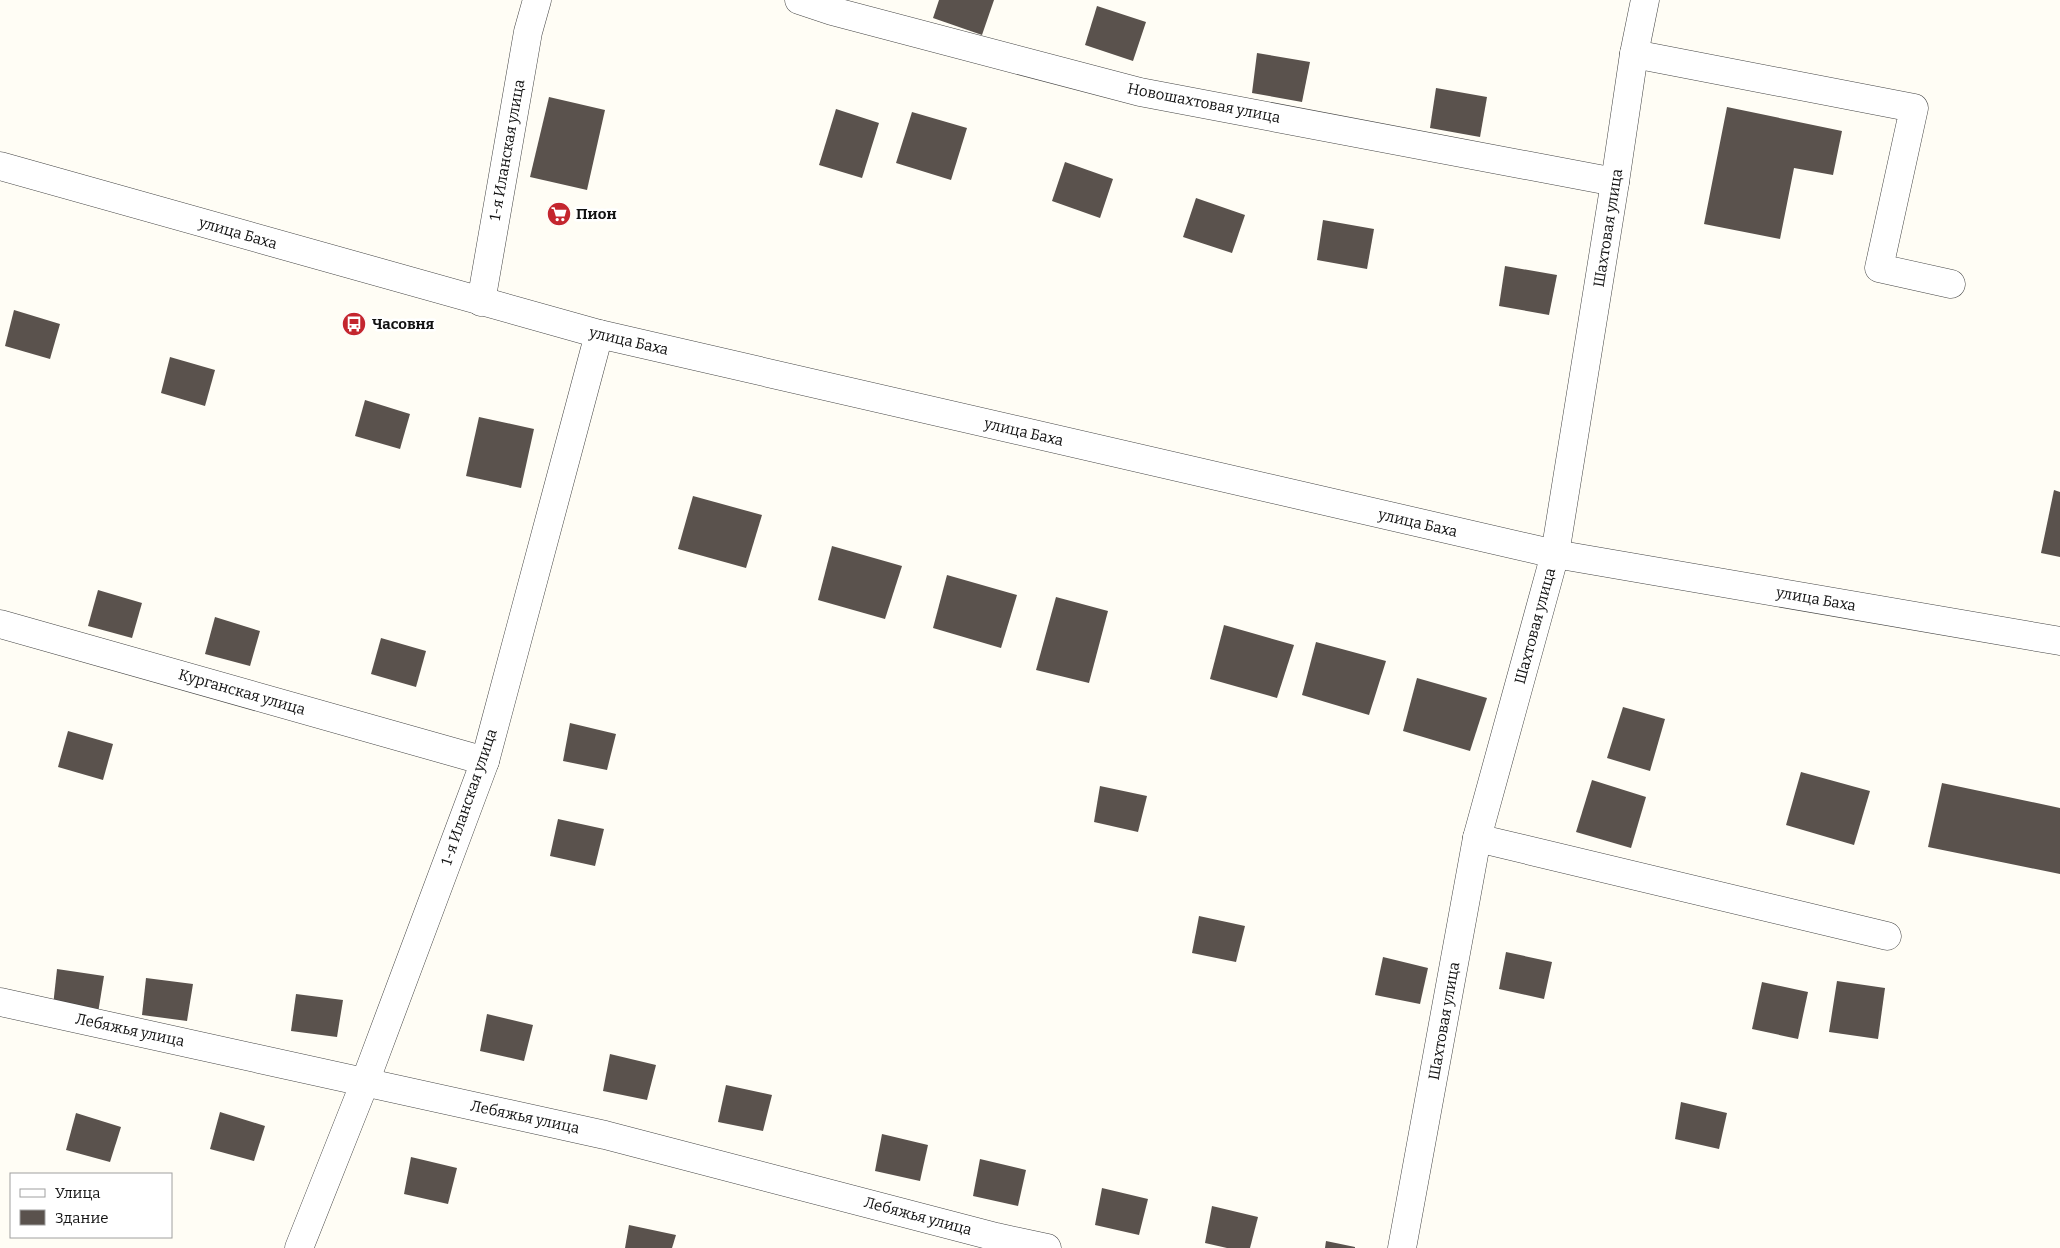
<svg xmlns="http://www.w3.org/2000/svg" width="2060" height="1248" font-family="Bitter,serif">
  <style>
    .building { fill: #5a524d }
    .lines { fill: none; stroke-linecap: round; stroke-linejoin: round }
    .minor-casing { stroke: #444; stroke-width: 29 }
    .minor { stroke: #fff; stroke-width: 28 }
    .labels { text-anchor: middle; stroke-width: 5; stroke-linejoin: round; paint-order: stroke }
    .street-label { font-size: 15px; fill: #111; stroke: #fff }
    .poi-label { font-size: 15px; font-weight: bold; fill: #111; stroke: #fff; text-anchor: start }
  </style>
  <rect width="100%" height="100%" fill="#fffdf5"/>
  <g class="building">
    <polygon points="939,0 994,0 982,35 933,18"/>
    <polygon points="1097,6 1146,22 1133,61 1085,45"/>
    <polygon points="1257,53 1310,62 1302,102 1252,93"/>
    <polygon points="1436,88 1487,97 1480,137 1430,128"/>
    <polygon points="549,97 605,110 587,190 530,177"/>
    <polygon points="1727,107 1842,131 1833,175 1794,168 1780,239 1704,224"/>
    <polygon points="836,109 879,123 862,178 819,165"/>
    <polygon points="912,112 967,128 951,180 896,163"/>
    <polygon points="1065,162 1113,179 1100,218 1052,201"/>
    <polygon points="1196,198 1245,215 1232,253 1183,237"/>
    <polygon points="1323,220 1374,229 1367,269 1317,260"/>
    <polygon points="1505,266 1557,275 1549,315 1499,306"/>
    <polygon points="14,310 60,324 50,359 5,346"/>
    <polygon points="170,357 215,370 205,406 161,393"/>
    <polygon points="365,400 410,414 400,449 355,436"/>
    <polygon points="479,417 534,429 521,488 466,476"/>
    <polygon points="2054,490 2060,492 2060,557 2041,553"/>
    <polygon points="693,496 762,515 746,568 678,549"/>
    <polygon points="832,546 902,566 885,619 818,600"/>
    <polygon points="947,575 1017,595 1001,648 933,628"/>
    <polygon points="98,590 142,603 132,638 88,626"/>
    <polygon points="1056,597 1108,611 1089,683 1036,670"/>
    <polygon points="215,617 260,631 250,666 205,654"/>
    <polygon points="1224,625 1294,645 1277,698 1210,679"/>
    <polygon points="381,638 426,651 416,687 371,674"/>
    <polygon points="1316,642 1386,661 1369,715 1302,695"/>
    <polygon points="1417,678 1487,698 1470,751 1403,731"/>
    <polygon points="1623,707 1665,719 1650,771 1607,758"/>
    <polygon points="570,723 616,734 607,770 563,761"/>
    <polygon points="68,731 113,744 103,780 58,767"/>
    <polygon points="1801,772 1870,791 1854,845 1786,825"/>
    <polygon points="1592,780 1646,797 1631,848 1576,832"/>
    <polygon points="1942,783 2060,808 2060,874 1928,847"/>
    <polygon points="1100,786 1147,796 1138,832 1094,822"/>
    <polygon points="558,819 604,829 595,866 550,856"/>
    <polygon points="1199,916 1245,926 1236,962 1192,953"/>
    <polygon points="1506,952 1552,962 1544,999 1499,989"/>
    <polygon points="1383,957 1428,968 1420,1004 1375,995"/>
    <polygon points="57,969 104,976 98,1013 53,1006"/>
    <polygon points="146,978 193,984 187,1021 142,1015"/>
    <polygon points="1837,981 1885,988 1878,1039 1829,1032"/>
    <polygon points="1762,982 1808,992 1798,1039 1752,1029"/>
    <polygon points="296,994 343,1000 337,1037 291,1031"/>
    <polygon points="487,1014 533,1025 524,1061 480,1051"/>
    <polygon points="610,1054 656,1065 647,1100 603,1091"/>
    <polygon points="726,1085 772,1095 763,1131 718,1122"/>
    <polygon points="1681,1102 1727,1113 1719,1149 1675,1139"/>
    <polygon points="220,1112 265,1126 254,1161 210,1149"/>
    <polygon points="76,1113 121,1127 110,1162 66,1150"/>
    <polygon points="882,1134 928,1145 920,1181 875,1171"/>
    <polygon points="411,1157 457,1168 448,1204 404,1194"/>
    <polygon points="980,1159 1026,1170 1018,1206 973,1196"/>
    <polygon points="1102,1188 1148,1199 1139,1235 1095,1225"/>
    <polygon points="1212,1206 1258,1217 1250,1248 1227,1248 1205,1243"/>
    <polygon points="629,1225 676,1235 672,1248 625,1248"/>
    <polygon points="1326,1241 1355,1247 1355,1248 1325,1248"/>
  </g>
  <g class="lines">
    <g class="minor-casing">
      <g id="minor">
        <polyline points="799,0 832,11 1140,92 1615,182"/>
        <polyline points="1634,54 1914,108 1879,268 1951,284"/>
        <polyline points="0,166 599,334 1555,554 2060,641"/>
        <polyline points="481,302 528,32 537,0"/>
        <polyline points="0,624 485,761"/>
        <polyline points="1477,838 1887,936"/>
        <polyline points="0,1002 605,1135 996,1237 1047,1248"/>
        <polyline points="299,1248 365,1082 485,761 599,334"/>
        <polyline points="1402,1248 1477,838 1555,554 1615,182 1634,54 1645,0"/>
      </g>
    </g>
    <use href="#minor" class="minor"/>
  </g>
  <defs>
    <g id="supermarket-disc" transform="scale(1.25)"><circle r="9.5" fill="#c4262e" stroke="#fff"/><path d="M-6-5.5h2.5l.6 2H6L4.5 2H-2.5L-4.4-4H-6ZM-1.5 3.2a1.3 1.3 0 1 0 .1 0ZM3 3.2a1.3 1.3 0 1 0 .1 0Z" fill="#fff"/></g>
    <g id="bus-disc" transform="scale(1.25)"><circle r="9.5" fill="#c4262e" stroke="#fff"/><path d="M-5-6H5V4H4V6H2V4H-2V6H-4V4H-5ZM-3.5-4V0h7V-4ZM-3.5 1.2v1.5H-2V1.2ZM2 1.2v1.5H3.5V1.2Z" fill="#fff"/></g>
  </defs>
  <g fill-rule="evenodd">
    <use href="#supermarket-disc" x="559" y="214"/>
    <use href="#bus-disc" x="354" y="324"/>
  </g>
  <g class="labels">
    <g class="street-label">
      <text transform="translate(1204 103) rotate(11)" y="5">Новошахтовая улица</text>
      <text transform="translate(507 150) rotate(-80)" y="5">1-я Иланская улица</text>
      <text transform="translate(1608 228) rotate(-81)" y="5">Шахтовая улица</text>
      <text transform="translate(238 233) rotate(16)" y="5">улица Баха</text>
      <text transform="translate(629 341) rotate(13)" y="5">улица Баха</text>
      <text transform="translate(1024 432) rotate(13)" y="5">улица Баха</text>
      <text transform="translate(1418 523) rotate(13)" y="5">улица Баха</text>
      <text transform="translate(1816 599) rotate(10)" y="5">улица Баха</text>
      <text transform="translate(1535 626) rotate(-75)" y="5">Шахтовая улица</text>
      <text transform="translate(242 692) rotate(16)" y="5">Курганская улица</text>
      <text transform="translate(469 797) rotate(-71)" y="5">1-я Иланская улица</text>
      <text transform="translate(1444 1021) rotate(-80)" y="5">Шахтовая улица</text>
      <text transform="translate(130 1030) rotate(12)" y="5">Лебяжья улица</text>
      <text transform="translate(525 1117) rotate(12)" y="5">Лебяжья улица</text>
      <text transform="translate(918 1216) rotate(15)" y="5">Лебяжья улица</text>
    </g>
    <g class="poi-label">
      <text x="576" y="219">Пион</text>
      <text x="372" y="329">Часовня</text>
    </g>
  </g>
  <rect x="10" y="1173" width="162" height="65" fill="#ffffff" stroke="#a0a0a0"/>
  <rect x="20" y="1189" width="25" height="8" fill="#ffffff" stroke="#a0a0a0"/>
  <text x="55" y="1198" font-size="15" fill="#111111">Улица</text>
  <rect x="20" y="1210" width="25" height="15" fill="#5a524d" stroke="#a0a0a0"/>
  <text x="55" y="1223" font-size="15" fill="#111111">Здание</text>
</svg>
